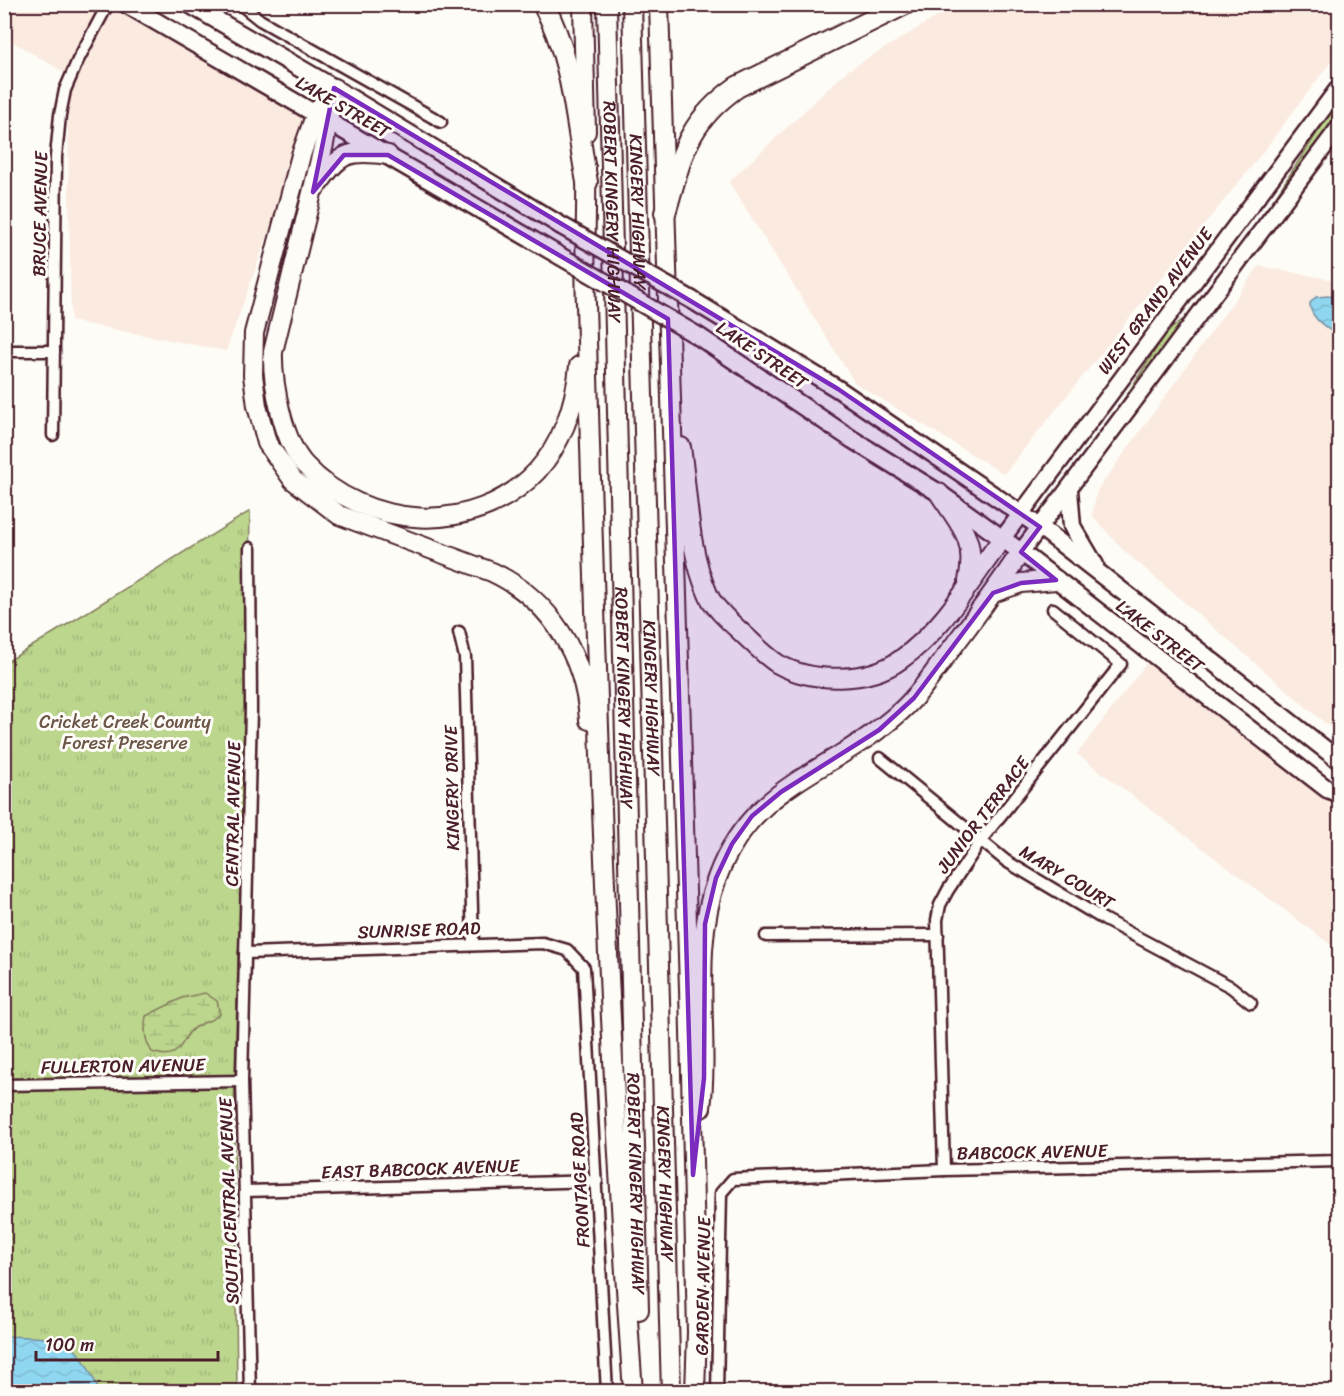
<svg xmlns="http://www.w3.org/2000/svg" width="1344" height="1396" font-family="Sriracha,sans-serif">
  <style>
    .built { fill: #fbeadf }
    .grass { fill: url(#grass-tufts); stroke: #837a5c; stroke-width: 1.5 }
    .wetland { fill: url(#wetland-marsh); stroke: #837a5c; stroke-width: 1.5 }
    .water { fill: url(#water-waves); stroke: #738da1; stroke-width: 1.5 }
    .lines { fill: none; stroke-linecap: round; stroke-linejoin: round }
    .minor-casing { stroke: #4a1f2b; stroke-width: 15 }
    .secondary-casing { stroke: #4a1f2b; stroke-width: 20 }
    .primary-casing { stroke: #4a1f2b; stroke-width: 21 }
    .trunk-casing { stroke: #4a1f2b; stroke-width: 22 }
    .motorway-casing { stroke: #4a1f2b; stroke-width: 24 }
    .minor { stroke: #fdfcf7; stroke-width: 10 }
    .secondary { stroke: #fdfcf7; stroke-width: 15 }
    .primary { stroke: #fdfcf7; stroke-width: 16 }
    .trunk { stroke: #fdfcf7; stroke-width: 18 }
    .motorway { stroke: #fdfcf7; stroke-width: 20 }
    .primary-bridge-casing { stroke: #4a1f2b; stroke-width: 21; stroke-linecap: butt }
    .primary-bridge { stroke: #fdfcf7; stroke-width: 16 }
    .marked { fill: #7b2cbf; fill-opacity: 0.2; stroke: #7b2cbf; stroke-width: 4.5; stroke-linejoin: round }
    .labels { text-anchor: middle; stroke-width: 6; stroke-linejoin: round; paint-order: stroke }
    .street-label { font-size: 18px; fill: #4a1f2b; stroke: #fdfcf7 }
    .park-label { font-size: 18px; fill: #6c5648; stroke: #fdfcf7 }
  </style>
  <defs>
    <pattern id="grass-tufts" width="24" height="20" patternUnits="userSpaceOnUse" patternTransform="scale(1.5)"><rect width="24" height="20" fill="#bcd68d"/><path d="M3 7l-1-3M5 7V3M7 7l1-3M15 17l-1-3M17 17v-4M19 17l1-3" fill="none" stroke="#a3b77a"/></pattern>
    <pattern id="wetland-marsh" width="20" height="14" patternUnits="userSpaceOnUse" patternTransform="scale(1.5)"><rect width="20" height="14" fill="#bcd68d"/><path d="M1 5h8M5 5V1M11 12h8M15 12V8" fill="none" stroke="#a3b77a"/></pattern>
    <pattern id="water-waves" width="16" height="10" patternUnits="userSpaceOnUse" patternTransform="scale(1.5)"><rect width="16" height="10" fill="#8fd7f0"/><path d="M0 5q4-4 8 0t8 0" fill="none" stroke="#7db8ce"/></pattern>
  </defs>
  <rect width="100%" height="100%" fill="#fdfcf7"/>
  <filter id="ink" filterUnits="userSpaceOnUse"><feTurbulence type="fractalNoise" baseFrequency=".0167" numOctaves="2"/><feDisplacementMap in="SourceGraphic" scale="12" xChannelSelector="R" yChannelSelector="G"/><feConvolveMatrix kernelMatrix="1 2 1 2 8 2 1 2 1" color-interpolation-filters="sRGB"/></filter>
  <g filter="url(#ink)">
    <g class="built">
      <polygon points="958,4 1339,5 1339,51 1259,157 1004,474 855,383 729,182 847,71"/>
      <polygon points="5,5 119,5 311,115 226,351 71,321 67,74 5,37"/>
      <polygon points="1259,266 1339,281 1339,735 1122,549 1092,515 1097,491"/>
      <polygon points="1149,660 1339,800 1339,951 1077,754"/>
    </g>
    <g class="grass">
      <polygon points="1339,99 1339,109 1325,132 1276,196"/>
      <polygon points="1182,320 1185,321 1121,404 1166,333"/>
      <polygon points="250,511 244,862 238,958 234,1111 237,1391 5,1392 5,663"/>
    </g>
    <path class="wetland" d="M205,993L217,1001L220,1014C213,1021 202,1022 194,1028C180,1037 184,1063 152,1052C145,1042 144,1028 146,1016L182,998Z"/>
    <g class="water">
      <path d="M1330,296L1339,298V337C1328,328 1309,318 1310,303L1316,297Z"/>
      <path d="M5,1336C63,1339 74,1332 99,1391H5Z"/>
    </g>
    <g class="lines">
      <g class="minor-casing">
        <g id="minor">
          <polyline points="240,4 260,20 441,122"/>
          <polyline points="4,351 54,351"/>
          <polyline points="53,435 56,157 60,115 65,90 78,60 108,4"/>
          <polyline points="250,548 251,709 242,1081 250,1392"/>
          <polyline points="459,632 465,657 473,945"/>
          <polyline points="880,758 1006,861 1105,920 1231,987 1251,1003"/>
          <polyline points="766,936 938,935"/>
          <polyline points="246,953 543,943 567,950 584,968 607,1392"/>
          <polyline points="4,1085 242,1081"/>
          <polyline points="944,1170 937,920 940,905 948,890 982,839 1121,664 1053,609"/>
          <polyline points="245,1191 597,1181"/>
          <polyline points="717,1392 721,1193 733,1179 944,1170 1340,1161"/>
        </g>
      </g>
      <g class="secondary-casing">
        <g id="secondary">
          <polyline points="1002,539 1340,86"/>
          <polyline points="1021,552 1340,126"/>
        </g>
      </g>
      <g class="primary-casing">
        <g id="primary">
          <polyline points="126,4 560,256"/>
          <polyline points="189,4 334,88 560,225"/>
          <polyline points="692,300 838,389 1040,527 1340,761"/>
          <polyline points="698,336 853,440 939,493 1021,552 1327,789 1340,794"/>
          <polyline points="1069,490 1072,526 1095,565"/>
        </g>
      </g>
      <g class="trunk-casing">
        <g id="trunk">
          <polyline points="583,4 586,132"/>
          <path id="s1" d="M607,4L639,1310"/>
          <path id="s2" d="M632,4L671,1392"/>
          <polyline points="659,4 689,989 697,1332 695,1392"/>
          <path d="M334,88L316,113L301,155L254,333L253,375L257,406L267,443L293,480L339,515L492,572C550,599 585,656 589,720"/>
          <path d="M333,92L324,144L273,352C272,383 283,442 305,465C365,530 474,538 537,471C563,442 575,405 579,366"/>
          <path d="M586,168C587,213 584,259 586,304C596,666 607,1029 633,1392"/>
          <path d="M317,186C340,153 348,149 388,155"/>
          <path d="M681,447C688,495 688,549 708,594C713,607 730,622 740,631C752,642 765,656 778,664C812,683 868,683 900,660C943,630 971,580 1002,539"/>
          <path d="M939,493C961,527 977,539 968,581"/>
          <polyline points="993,593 1021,583 1056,580"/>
          <path d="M701,1108C710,1033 690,951 717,878C752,782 833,773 901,711C920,694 934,672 949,652C974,619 998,586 1021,552"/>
        </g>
      </g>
      <g class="motorway-casing">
        <g id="motorway">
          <path d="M543,4C573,57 576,124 587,182"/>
          <path d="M665,213C682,156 685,124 737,87L905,4"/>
        </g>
      </g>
      <use href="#minor" class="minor"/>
      <use href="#secondary" class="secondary"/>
      <use href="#primary" class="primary"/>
      <use href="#trunk" class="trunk"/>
      <use href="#motorway" class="motorway"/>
      <g class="primary-bridge-casing">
        <g id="primary-bridge">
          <polyline points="560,225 692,300"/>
          <polyline points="560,256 698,336"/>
        </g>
      </g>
      <use href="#primary-bridge" class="primary-bridge"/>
    </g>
  </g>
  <path class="marked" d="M334,88L838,389L1040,527L1021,552L1056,580L1021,583L993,593L914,698L879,730L781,792L752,816L732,844L716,878L705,924L704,1078L693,1175L668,319L388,155H344L313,192Z"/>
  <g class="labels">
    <g class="street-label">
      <text transform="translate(343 107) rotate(30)" y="6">LAKE STREET</text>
      <text dy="6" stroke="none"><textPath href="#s1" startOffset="208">ROBERT KINGERY HIGHWAY</textPath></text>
      <text dy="6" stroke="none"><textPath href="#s2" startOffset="208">KINGERY HIGHWAY</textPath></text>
      <text transform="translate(40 214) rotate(-89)" y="6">BRUCE AVENUE</text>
      <text transform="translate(1155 301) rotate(-53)" y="6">WEST GRAND AVENUE</text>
      <text transform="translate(762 355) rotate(34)" y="6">LAKE STREET</text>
      <text transform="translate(1160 636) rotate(38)" y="6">LAKE STREET</text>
      <text dy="6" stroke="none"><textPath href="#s1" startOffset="694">ROBERT KINGERY HIGHWAY</textPath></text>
      <text dy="6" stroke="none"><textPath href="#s2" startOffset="694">KINGERY HIGHWAY</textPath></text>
      <text transform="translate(452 788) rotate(-91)" y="6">KINGERY DRIVE</text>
      <text transform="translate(233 814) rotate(-89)" y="6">CENTRAL AVENUE</text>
      <text transform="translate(983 815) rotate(-53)" y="6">JUNIOR TERRACE</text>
      <text transform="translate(1067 877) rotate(31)" y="6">MARY COURT</text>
      <text transform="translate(419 930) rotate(-2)" y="6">SUNRISE ROAD</text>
      <text transform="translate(123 1066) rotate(-1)" y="6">FULLERTON AVENUE</text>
      <text transform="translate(1032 1152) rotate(-1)" y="6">BABCOCK AVENUE</text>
      <text transform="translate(420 1169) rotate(-2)" y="6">EAST BABCOCK AVENUE</text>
      <text transform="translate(580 1180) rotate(-93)" y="6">FRONTAGE ROAD</text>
      <text dy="6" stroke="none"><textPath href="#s1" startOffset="1180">ROBERT KINGERY HIGHWAY</textPath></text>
      <text dy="6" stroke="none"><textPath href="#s2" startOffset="1180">KINGERY HIGHWAY</textPath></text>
      <text transform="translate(229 1201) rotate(-92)" y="6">SOUTH CENTRAL AVENUE</text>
      <text transform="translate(703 1286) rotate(-89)" y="6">GARDEN AVENUE</text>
    </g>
    <g class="park-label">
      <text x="125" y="728">Cricket Creek County<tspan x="125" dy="21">Forest Preserve</tspan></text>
    </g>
  </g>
  <rect width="1344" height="1396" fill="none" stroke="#fdfcf7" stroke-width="24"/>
  <rect x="12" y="12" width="1320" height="1372" fill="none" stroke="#4a1f2b" stroke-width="2" filter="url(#ink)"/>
  <path d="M36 1351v9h182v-9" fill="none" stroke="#4a1f2b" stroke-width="3"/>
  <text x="45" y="1351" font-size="18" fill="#4a1f2b" stroke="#fdfcf7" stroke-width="4.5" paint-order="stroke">100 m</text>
</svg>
